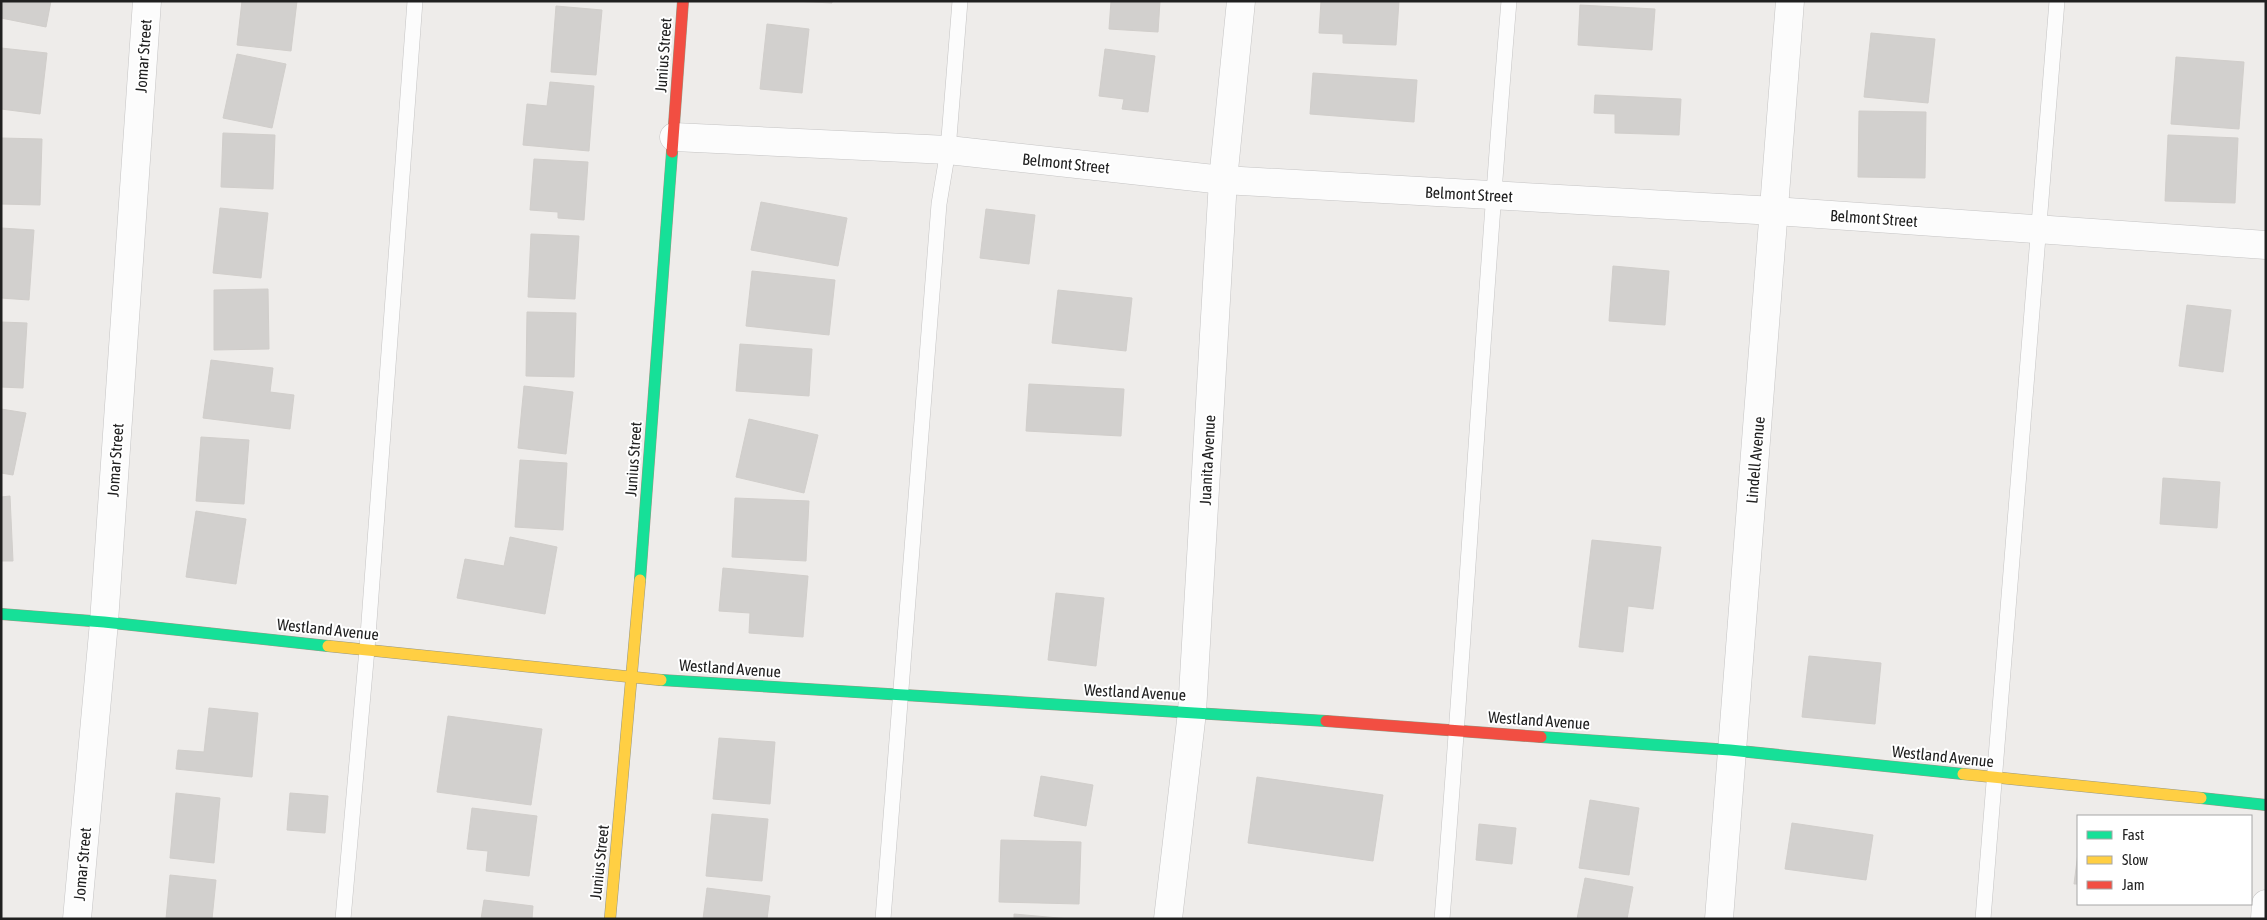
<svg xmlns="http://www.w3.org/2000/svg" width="2267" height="920" font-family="'Asap Condensed',sans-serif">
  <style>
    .building { fill: #d2d0ce; stroke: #d1cecb }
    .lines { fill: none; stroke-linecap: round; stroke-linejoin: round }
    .lane-casing { stroke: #c5c4c4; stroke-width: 16 }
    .street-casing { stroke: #c5c4c4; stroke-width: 29 }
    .fast-casing { stroke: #979783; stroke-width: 12 }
    .slow-casing { stroke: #979783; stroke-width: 12 }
    .jam-casing { stroke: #979783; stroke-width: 12 }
    .lane { stroke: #fcfcfc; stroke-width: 15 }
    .street { stroke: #fcfcfc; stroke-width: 28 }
    .fast { stroke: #16e098; stroke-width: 11 }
    .slow { stroke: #ffcf43; stroke-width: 11 }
    .jam { stroke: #f24e42; stroke-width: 11 }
    .labels { text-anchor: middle; stroke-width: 4; stroke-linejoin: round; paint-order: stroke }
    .street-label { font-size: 16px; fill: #202020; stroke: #fff }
  </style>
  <rect width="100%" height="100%" fill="#eeecea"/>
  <g class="building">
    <polygon points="3,1 51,1 46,27 1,18"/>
    <polygon points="242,1 297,1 291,51 237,45"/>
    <polygon points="794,1 832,1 832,3"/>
    <polygon points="1111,1 1160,1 1158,32 1109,29"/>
    <polygon points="1321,1 1399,1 1396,45 1343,43 1343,34 1319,33"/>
    <polygon points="1580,5 1655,9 1652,50 1578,45"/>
    <polygon points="556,6 602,10 596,75 551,72"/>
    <polygon points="767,24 809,29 802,93 760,89"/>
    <polygon points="1871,33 1935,39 1928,103 1864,97"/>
    <polygon points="1,48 47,53 40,114 1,109"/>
    <polygon points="1105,49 1155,56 1148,112 1122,109 1124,99 1099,96"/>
    <polygon points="237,54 286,64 272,128 223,118"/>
    <polygon points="2176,57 2244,62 2239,129 2171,124"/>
    <polygon points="1313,73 1417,80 1414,122 1310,114"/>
    <polygon points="550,82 594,86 589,151 523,145 527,104 547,106"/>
    <polygon points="1595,95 1681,99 1679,135 1615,133 1615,114 1594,113"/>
    <polygon points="1859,111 1926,112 1925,178 1858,177"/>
    <polygon points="223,133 275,135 273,189 221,187"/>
    <polygon points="2168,135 2238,138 2235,203 2165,201"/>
    <polygon points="1,138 42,139 40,205 1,204"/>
    <polygon points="534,159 588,162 584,220 558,218 558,212 530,210"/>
    <polygon points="761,202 847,218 838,266 751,250"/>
    <polygon points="220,208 268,213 261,278 213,273"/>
    <polygon points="986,209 1035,215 1029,264 980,258"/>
    <polygon points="1,228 34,230 29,300 1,298"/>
    <polygon points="531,234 579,236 575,299 528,297"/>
    <polygon points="1613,266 1669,271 1665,325 1609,321"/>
    <polygon points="752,271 835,280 829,335 746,326"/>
    <polygon points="268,289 269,349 214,350 214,290"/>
    <polygon points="1058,290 1132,298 1126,351 1052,343"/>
    <polygon points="2187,305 2231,310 2223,372 2179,366"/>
    <polygon points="527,312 576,313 574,377 526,376"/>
    <polygon points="1,322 27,323 23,388 1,387"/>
    <polygon points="740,344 812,349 809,396 736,391"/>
    <polygon points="211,360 273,368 270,392 294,395 290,429 203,418"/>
    <polygon points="1029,384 1124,389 1121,436 1026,431"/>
    <polygon points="524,386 573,392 566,454 518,448"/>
    <polygon points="1,409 26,413 13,475 1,473"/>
    <polygon points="749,419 818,435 804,493 736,477"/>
    <polygon points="201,437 249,440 244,504 196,501"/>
    <polygon points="520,460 567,463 563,530 515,527"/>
    <polygon points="2163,478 2220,482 2217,528 2160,524"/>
    <polygon points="10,496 13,561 1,561 1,497"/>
    <polygon points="735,498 809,501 806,561 732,557"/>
    <polygon points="196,511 246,519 236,584 186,577"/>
    <polygon points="510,537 557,547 545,614 457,598 465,559 504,566"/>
    <polygon points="1592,540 1661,547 1653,609 1628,606 1623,652 1579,647"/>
    <polygon points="723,568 808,576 803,637 749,633 750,613 719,611"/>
    <polygon points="1056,593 1104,598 1096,666 1048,660"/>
    <polygon points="1809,656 1881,663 1875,724 1802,717"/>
    <polygon points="209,708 258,713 252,777 176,769 178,750 204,752"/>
    <polygon points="448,716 542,729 531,805 437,792"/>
    <polygon points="719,738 775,742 770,804 713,799"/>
    <polygon points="1041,776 1093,785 1086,826 1034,816"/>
    <polygon points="1257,777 1383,795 1373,861 1248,843"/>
    <polygon points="176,793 220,798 214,863 170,858"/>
    <polygon points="290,793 328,796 325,833 287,830"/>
    <polygon points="1590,800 1639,808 1629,875 1579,868"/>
    <polygon points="472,808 537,816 529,876 486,871 488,851 467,849"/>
    <polygon points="712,814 768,819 762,881 706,876"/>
    <polygon points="1792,823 1873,835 1866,880 1785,869"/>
    <polygon points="1479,824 1516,828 1512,864 1476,860"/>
    <polygon points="1001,840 1081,842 1079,904 999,902"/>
    <polygon points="2078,853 2078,884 2074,884"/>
    <polygon points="170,875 216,880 212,919 166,919"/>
    <polygon points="1585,878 1633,887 1627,919 1577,919"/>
    <polygon points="707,888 770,896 767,919 703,919"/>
    <polygon points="484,900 533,906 532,919 481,919"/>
    <polygon points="1014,914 1070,919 1014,919"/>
  </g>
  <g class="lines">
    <g class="lane-casing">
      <g id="lane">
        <polyline points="343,919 367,649 415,1"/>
        <polyline points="883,919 939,204 948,150 960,1"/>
        <path d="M1442,919C1467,613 1483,307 1509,1"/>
        <polyline points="1983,919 2057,1"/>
      </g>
    </g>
    <g class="street-casing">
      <g id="street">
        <polyline points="674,137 948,150 1223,180 1775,211 2266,245"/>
        <polyline points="77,919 104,622 147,1"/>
        <polyline points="1168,919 1192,712 1223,180 1241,1"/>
        <path d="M1719,919C1740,613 1769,307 1790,1"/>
        <polyline points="2265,919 2266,904"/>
      </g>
    </g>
    <g class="fast-casing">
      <g id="fast">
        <polyline points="640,580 672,152"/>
        <polyline points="1,614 104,622 328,646"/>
        <polyline points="661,680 1326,721"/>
        <polyline points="1541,737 1730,750 1963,774"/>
        <polyline points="2201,798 2266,805"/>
      </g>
    </g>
    <g class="slow-casing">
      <g id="slow">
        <polyline points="328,646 661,680"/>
        <polyline points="1963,774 2201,798"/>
        <polyline points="610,919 640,580"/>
      </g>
    </g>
    <g class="jam-casing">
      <g id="jam">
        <polyline points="672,152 683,1"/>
        <polyline points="1326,721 1541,737"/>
      </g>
    </g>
    <use href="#lane" class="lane"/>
    <use href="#street" class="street"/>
    <use href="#fast" class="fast"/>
    <use href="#slow" class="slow"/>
    <use href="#jam" class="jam"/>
  </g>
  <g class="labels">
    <g class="street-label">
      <text transform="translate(663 55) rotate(-86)" y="6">Junius Street</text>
      <text transform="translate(143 56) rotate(-86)" y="6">Jomar Street</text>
      <text transform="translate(1066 163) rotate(6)" y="6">Belmont Street</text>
      <text transform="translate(1469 194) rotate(3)" y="6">Belmont Street</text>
      <text transform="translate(1874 218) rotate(4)" y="6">Belmont Street</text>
      <text transform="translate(633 459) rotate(-86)" y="6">Junius Street</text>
      <text transform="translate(115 460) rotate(-86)" y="6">Jomar Street</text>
      <text transform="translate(1207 460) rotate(-87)" y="6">Juanita Avenue</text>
      <text transform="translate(1755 460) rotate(-85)" y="6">Lindell Avenue</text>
      <text transform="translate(328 629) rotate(6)" y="6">Westland Avenue</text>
      <text transform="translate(730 668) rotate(4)" y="6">Westland Avenue</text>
      <text transform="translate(1135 692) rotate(3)" y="6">Westland Avenue</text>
      <text transform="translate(1539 720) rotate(4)" y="6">Westland Avenue</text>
      <text transform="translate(1943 756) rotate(6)" y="6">Westland Avenue</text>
      <text transform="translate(599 862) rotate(-84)" y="6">Junius Street</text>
      <text transform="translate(82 864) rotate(-85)" y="6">Jomar Street</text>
    </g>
  </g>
  <rect width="2267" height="920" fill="none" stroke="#202020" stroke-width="5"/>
  <rect x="2077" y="815" width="175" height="90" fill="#ffffff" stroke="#a6a6a6"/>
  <rect x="2087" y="831" width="25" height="8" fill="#16e098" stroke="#a6a6a6"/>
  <text x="2122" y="840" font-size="15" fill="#202020">Fast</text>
  <rect x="2087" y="856" width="25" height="8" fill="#ffcf43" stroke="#a6a6a6"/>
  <text x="2122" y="865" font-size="15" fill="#202020">Slow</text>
  <rect x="2087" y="881" width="25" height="8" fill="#f24e42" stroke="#a6a6a6"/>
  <text x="2122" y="890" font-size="15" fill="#202020">Jam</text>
</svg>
